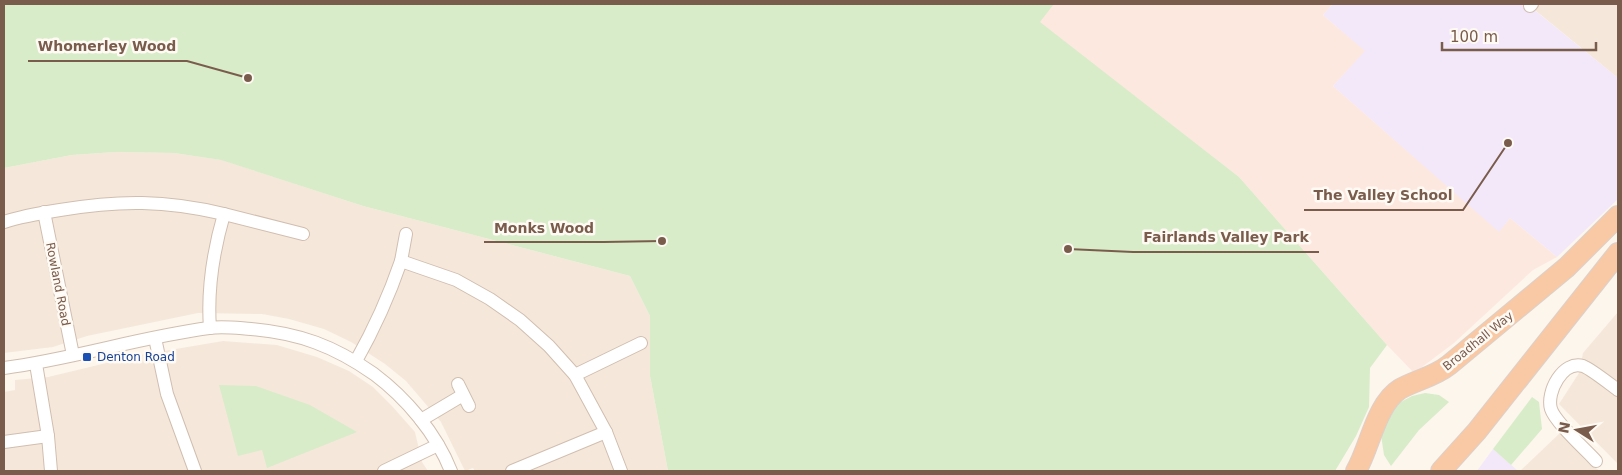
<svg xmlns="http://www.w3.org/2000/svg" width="1622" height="475" font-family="'DejaVu Sans',sans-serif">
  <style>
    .residential { fill: #f5e8da }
    .commercial { fill: #fde8e0 }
    .education { fill: #f3e8fa }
    .green { fill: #d8ecc9 }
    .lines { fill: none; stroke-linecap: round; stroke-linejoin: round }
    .minor-casing { stroke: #d1beb0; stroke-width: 14 }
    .trunk-casing { stroke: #dad1cd; stroke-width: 22 }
    .minor { stroke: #fff; stroke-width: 12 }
    .trunk { stroke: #f9c8a4; stroke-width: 20 }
    .transit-dot { fill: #1a4fb4; stroke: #fffaf3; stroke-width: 2 }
    .labels { text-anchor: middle; stroke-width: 5; stroke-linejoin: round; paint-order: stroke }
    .street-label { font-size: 12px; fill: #7a5c4d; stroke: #fffaf3 }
    .transit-label { font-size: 12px; fill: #164399; stroke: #fffaf3; text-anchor: start }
    .leader { fill: none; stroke: #7a5c4d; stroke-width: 2 }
    .callout-dot { fill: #7a5c4d; stroke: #fffaf3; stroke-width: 2 }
    .callout-label { font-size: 14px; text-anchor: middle; font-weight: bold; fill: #7a5c4d; stroke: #fffaf3; stroke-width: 5; stroke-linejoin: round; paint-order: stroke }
  </style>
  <rect width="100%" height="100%" fill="#fdf6ec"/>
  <g class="residential">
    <polygon points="1527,4 1618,4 1618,78 1530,6"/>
    <polygon points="116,152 174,153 222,160 363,206 630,276 650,316 650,376 668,471 475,471 473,468 465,471 441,422 406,381 385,364 351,342 324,329 289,319 262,314 198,313 87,336 53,347 4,353 4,168 72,155"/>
    <polygon points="1618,312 1618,464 1559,404 1579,373 1583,353"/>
    <polygon points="223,341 277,345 317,357 349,371 373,387 392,406 415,432 422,462 428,471 4,471 4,392 15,390 15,380 48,377 140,355"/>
    <polygon points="1561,432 1585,460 1600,471 1520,471"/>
  </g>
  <polygon class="commercial" points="1054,4 1333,4 1323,15 1366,51 1333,86 1499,231 1510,218 1557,257 1533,270 1454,343 1414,373 1387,345 1239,177 1039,22"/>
  <g class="education">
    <polygon points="1333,4 1527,4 1618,78 1618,199 1557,257 1510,218 1499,232 1333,86 1365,51 1323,15"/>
    <polygon points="1493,449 1518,471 1477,471"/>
  </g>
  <g class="green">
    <polygon points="4,4 1054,4 1040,22 1239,177 1387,345 1370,368 1369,407 1356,436 1335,471 668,471 650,376 650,316 630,276 363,206 221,160 174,153 116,152 72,155 4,168"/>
    <polygon points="219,385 256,386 310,405 357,432 267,468 262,450 238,456"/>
    <polygon points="1425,393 1439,395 1449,402 1419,430 1391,466 1384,455 1381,435 1395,405 1412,396"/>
    <polygon points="1532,397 1539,402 1542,429 1511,465 1493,449"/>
  </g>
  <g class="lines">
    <g class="minor-casing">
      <g id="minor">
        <polyline points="1530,6 1532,4"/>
        <polyline points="44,212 73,355"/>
        <path d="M4,222C22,216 41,213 60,210C120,200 165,200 224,214"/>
        <polyline points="401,261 406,234"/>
        <path d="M210,328C207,288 213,252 224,214L303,234"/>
        <polyline points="155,338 167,394 195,471"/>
        <path d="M356,361C374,329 389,296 401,261L456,280L490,299L520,320L549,346L575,375L606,432L621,471"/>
        <polyline points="36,364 48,436 51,471"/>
        <path d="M4,368C73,359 140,337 209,328C223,326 237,328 251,329C299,333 334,346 374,374C406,398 436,433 451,471"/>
        <polyline points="575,375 641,343"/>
        <polyline points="458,384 469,406"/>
        <polyline points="421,420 463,395"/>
        <polyline points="4,442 48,436"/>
        <path d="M1596,461C1586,450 1555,422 1551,409C1546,392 1563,360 1583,366C1591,369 1611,385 1618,390"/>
        <polyline points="384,471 438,445"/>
        <polyline points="512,471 606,432"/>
      </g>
    </g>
    <g class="trunk-casing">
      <g id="trunk">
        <path d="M1356,471C1370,447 1376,404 1400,389C1416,380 1434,377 1449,365L1567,267L1618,216"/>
        <polyline points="1441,471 1477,431 1618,253"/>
      </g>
    </g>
    <use href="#minor" class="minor"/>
    <use href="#trunk" class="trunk"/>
  </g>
  <rect class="transit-dot" x="82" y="352" width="10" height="10" rx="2.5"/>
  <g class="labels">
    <g class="street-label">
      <text transform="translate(58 284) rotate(79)" y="4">Rowland Road</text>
      <text transform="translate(1478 341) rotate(-39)" y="4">Broadhall Way</text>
    </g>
    <g class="transit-label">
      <text x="97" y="361">Denton Road</text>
    </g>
  </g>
  <path class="leader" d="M248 78L187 61H28M1508 143L1463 210H1304M662 241L604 242H484M1068 249L1133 252H1319"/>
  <g class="callout-dot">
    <circle cx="248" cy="78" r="5"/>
    <circle cx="1508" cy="143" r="5"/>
    <circle cx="662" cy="241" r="5"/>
    <circle cx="1068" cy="249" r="5"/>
  </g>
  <g class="callout-label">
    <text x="107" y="51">Whomerley Wood</text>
    <text x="1383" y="200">The Valley School</text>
    <text x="544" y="233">Monks Wood</text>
    <text x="1226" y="242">Fairlands Valley Park</text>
  </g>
  <rect width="1622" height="475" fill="none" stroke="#7a5c4d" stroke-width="10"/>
  <g transform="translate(1577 430) rotate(281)" stroke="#fffaf3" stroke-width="4" paint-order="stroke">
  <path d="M0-4L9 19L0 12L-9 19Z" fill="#7a5c4d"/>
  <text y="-8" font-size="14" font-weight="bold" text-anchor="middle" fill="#7a5c4d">N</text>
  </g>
  <path d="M1442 42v8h154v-8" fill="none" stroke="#7a5c4d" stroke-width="2.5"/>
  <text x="1450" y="42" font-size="15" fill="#7a5c4d" stroke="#fffaf3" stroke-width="4" paint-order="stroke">100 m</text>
</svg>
